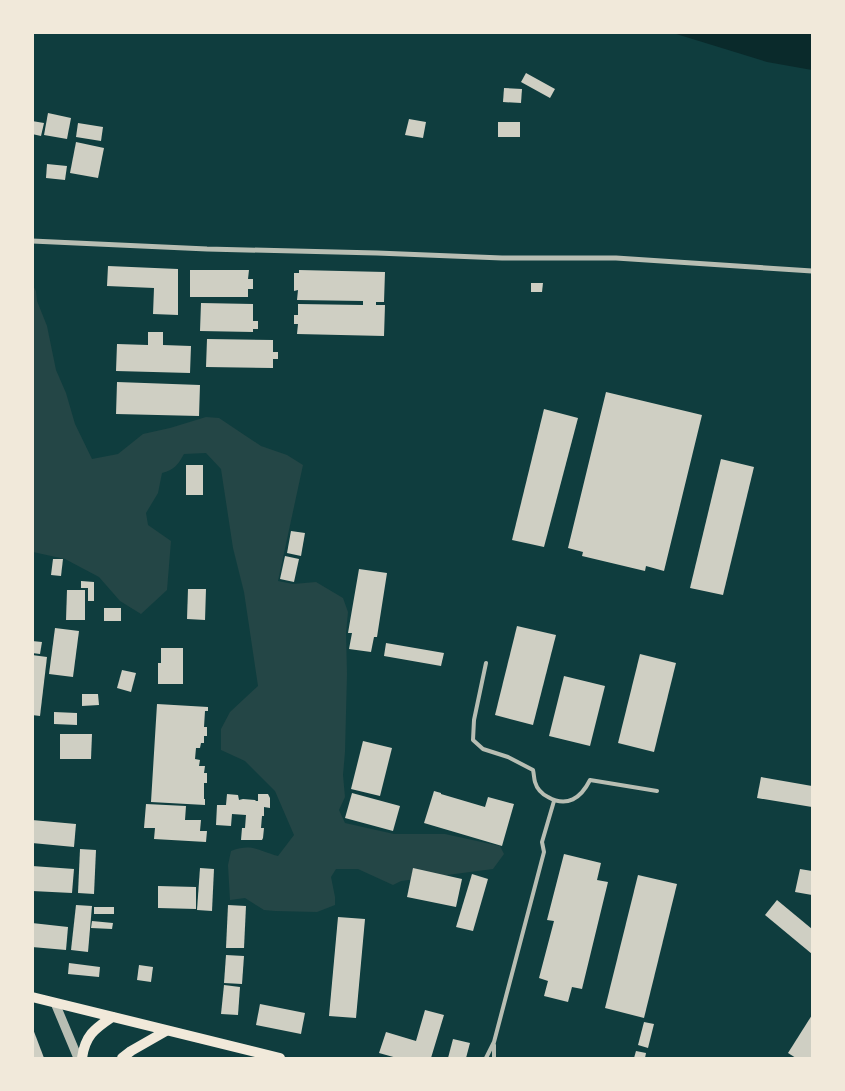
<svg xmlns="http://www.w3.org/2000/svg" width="845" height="1091" font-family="'DM Sans',sans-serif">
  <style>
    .green { fill: #244646 }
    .water { fill: #0a2a2b }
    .building { fill: #cfcfc3 }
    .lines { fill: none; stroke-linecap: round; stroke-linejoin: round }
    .service { stroke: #b8beb3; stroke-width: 4 }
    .minor { stroke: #b8beb3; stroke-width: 5 }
    .tertiary { stroke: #b8beb3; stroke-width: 9 }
    .secondary { stroke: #f1e9da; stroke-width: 10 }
  </style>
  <rect width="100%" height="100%" fill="#0f3d3e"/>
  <path class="green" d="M32,284L36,291L37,301L47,326L56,370L66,393L75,424L92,459L118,454L143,434L170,428L206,417L219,418L261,446L287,455L303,465L278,581L293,584L316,582L343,598L348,612L346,633L347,674L345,752L343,775L345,797L339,810L345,823L394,834H445L500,846L504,854L493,869L401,881L393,885L358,869H336L331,877L335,897V905L317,912L275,911L264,910L245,898L230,900L228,865L231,851C253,843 258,851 278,856L294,835L275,791L245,761L221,750V729L230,712L258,686L244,592L233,548L221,469L206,453L184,454C178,465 174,470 162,473L158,493L146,513L148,525L171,541L167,590L141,614L120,601L99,577L65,559L33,552Z"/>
  <polygon class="water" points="673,33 812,33 812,70 767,62"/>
  <g class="building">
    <polygon points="526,73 555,89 550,98 521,82"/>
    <polygon points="504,88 522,89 521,103 503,102"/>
    <polygon points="48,113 71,118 67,139 44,135"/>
    <polygon points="409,119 426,122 423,138 405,135"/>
    <polygon points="32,121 44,123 41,136 32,134"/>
    <rect x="498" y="122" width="22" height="15"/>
    <polygon points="78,123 103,127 101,141 76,137"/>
    <polygon points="76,142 104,148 98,178 70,173"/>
    <polygon points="47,164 67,166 65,180 46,178"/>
    <polygon points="108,266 178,269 178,315 153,314 154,288 107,286"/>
    <polygon points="190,270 249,270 248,279 253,279 253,289 248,289 248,297 190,297"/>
    <polygon points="299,270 385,272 384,302 376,302 376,305 385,305 384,336 297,334 298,324 294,324 294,315 298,315 298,304 363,305 363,301 297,300 298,290 294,291 294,273 299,273"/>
    <polygon points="531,283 543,283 542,292 531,292"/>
    <polygon points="201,303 253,304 253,321 258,321 258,329 253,329 253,332 200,331"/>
    <polygon points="148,332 163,332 163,345 191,346 190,373 116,371 117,344 148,345"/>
    <polygon points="207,339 273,340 273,352 278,352 278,359 273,359 273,368 206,367"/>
    <polygon points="117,382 200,385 199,416 116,414"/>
    <polygon points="606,392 702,415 664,571 646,566 645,571 582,556 583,552 568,548"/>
    <polygon points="544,409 578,418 544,547 512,540"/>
    <polygon points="721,459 754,467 723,595 690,588"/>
    <rect x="186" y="465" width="17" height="30"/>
    <polygon points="291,531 305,533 301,556 287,553"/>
    <polygon points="285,556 299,559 294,582 280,579"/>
    <polygon points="53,559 63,559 61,576 51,575"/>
    <polygon points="359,569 387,573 377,637 374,637 371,652 349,649 352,633 348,633"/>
    <polygon points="81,581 94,582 94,601 88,601 88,588 81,588"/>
    <polygon points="188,589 206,589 205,620 187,619"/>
    <polygon points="67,590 85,590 85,620 66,620"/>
    <rect x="104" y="608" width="17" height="13"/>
    <polygon points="517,626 556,635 533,725 495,715"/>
    <polygon points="55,628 79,631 73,677 49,674"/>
    <polygon points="32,641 42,642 40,654 32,653"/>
    <polygon points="386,643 444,653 441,666 384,656"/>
    <polygon points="161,648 183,648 183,684 158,684 158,663 161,663"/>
    <polygon points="640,654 676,663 654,752 618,743"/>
    <polygon points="32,655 47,657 40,716 32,715"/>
    <polygon points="122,670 136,673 131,692 117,688"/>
    <polygon points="564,676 605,686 590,746 549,736"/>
    <polygon points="82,694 98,694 99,705 82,706"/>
    <polygon points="157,704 208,707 208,711 205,711 204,727 207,727 207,736 204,736 204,743 201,743 200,748 196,748 195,759 200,760 199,766 205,766 204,773 207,773 207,783 204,783 204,799 205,799 205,805 151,802"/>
    <polygon points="54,712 77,713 77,725 54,724"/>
    <polygon points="60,734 92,734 91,759 60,759"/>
    <polygon points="363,741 392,748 380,796 351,789"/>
    <polygon points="761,777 812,786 812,807 757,798"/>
    <polygon points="434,791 441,793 441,794 485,807 488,797 514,804 502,846 424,823"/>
    <polygon points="352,793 400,806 393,831 345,818"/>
    <polygon points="227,794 238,795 239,800 243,799 255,800 256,801 258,801 258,794 268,794 270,798 270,808 264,807 264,816 262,816 261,828 264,828 263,838 262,840 241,840 242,828 245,828 246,815 232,814 231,826 216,825 217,805 226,805"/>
    <polygon points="146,804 186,806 185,820 201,820 200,831 207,831 206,842 154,839 155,828 144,828"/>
    <polygon points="32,820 76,824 74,847 32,843"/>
    <polygon points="80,849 96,850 94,894 78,893"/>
    <polygon points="564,854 601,863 597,880 608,882 582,989 572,987 568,1002 544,996 548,981 539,978 554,921 547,920"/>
    <polygon points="32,866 74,869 72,893 32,891"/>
    <polygon points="200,868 214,869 212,911 197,910"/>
    <polygon points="413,868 462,879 456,907 407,897"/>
    <polygon points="800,869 812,871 812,895 795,892"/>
    <polygon points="472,874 488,879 473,931 456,927"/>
    <polygon points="638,875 677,884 644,1018 605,1008"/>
    <polygon points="158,886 196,887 196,909 158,908"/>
    <polygon points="777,900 812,929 812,954 765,915"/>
    <polygon points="76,905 92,906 88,952 71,950"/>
    <polygon points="228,905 246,906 244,948 226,948"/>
    <rect x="94" y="907" width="20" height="7"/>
    <polygon points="338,917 365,919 356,1018 329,1016"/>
    <polygon points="92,921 113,923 112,929 91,928"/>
    <polygon points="32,923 68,927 66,950 32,947"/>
    <polygon points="226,955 244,956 242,984 224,983"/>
    <polygon points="69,963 100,967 99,977 68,974"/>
    <polygon points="139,965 153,967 151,982 137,980"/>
    <polygon points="224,985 240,987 238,1015 221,1014"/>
    <polygon points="260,1004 305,1013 301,1034 256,1025"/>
    <polygon points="425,1010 444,1015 431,1058 397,1058 379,1053 386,1032 416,1041"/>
    <polygon points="812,1015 812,1057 796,1058 788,1053"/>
    <polygon points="644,1022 654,1024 648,1048 638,1045"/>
    <polygon points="32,1029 33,1029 44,1058 32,1058"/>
    <polygon points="453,1039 470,1043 466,1058 448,1058"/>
    <polygon points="636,1051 646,1053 645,1058 634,1058"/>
  </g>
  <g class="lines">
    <g class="service">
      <path d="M486,663L474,720L473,740L483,749L508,757L533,770C534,774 534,779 535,782C537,789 542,794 548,797C567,808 581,798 590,780L657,791"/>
      <polyline points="486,1058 494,1042 544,852 542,842 554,801"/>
      <polyline points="494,1058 494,1045"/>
    </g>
    <polyline class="minor" points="32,241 207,249 377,253 502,258 616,258 812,271"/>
    <polyline class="tertiary" points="55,1003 78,1058"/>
    <g class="secondary">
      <polyline points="32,997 280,1058"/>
      <path d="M82,1058C85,1036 94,1029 112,1017"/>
      <polyline points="122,1058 131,1051 166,1031"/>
    </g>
  </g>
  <rect width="845" height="1091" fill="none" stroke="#f1e9da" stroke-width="68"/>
</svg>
